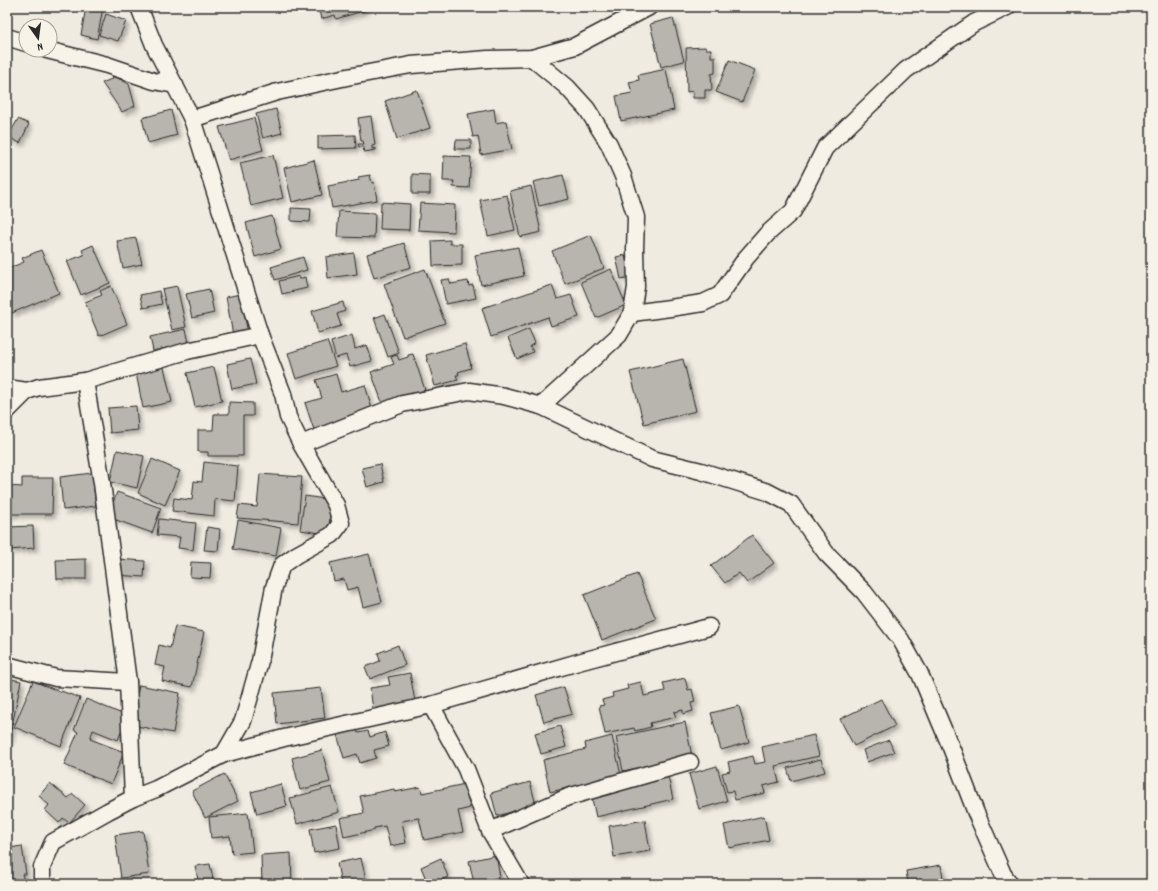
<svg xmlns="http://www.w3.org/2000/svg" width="1158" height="891" font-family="Dekko,sans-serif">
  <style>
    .building { fill: #b8b5ae; stroke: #2b2b2b; filter: url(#shadow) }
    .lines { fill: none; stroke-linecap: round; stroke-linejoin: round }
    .street-casing { stroke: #2b2b2b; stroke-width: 19 }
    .street { stroke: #f7f3e8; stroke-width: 16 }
  </style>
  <defs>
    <filter id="shadow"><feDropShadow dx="3.5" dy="3.5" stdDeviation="2" flood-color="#0004"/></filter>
  </defs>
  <rect width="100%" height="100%" fill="#efebe0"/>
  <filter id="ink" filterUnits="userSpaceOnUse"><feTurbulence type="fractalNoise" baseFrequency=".025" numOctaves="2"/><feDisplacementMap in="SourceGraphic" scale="8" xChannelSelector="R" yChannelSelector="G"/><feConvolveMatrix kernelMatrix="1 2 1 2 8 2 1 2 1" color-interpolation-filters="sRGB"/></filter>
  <g filter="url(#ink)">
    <g class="building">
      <polygon points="86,7 103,8 97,39 81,35"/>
      <polygon points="318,7 365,7 366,10 336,19 335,15 321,19"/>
      <polygon points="106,14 126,21 118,41 99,35"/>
      <polygon points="673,18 684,61 661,67 650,24"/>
      <polygon points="705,47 706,49 711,49 711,57 715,57 715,73 711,74 712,90 705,90 705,98 693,98 693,91 687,92 686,48"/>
      <polygon points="729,60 755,70 742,102 716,92"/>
      <polygon points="666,69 674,110 621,121 616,96 632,93 629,82 639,80 638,75"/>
      <polygon points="116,77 129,84 135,106 122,112 102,83"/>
      <polygon points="417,90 430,128 397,139 385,101"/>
      <polygon points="276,109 282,133 263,138 256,114"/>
      <polygon points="494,109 496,123 506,121 512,149 481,155 478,136 473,137 468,114"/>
      <polygon points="171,110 177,135 148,143 142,118"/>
      <polygon points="371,116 375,145 372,146 372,149 376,148 376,150 364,152 363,147 359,147 358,144 364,144 363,141 361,141 358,118"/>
      <polygon points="254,118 263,150 229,160 219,127"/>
      <polygon points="18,119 29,124 20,143 8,137"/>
      <polygon points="355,135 356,148 318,149 318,136"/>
      <polygon points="456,140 471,140 471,149 455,149"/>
      <polygon points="273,155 283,198 251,206 240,163"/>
      <polygon points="444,156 471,157 469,188 453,187 454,181 443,181"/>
      <polygon points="314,160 322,195 292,202 284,168"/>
      <polygon points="412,174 430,175 430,194 412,194"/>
      <polygon points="370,175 372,183 374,182 377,200 332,208 328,186 359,180 358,177"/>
      <polygon points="563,175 569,199 539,206 533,182"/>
      <polygon points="531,186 541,232 520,237 510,191"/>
      <polygon points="507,195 515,230 488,236 480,200"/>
      <polygon points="381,202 410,204 409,230 380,229"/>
      <polygon points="420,203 455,205 454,232 418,230"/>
      <polygon points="291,208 311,209 310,222 291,221"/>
      <polygon points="339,211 375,213 374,238 337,237"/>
      <polygon points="272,216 281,249 255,257 246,223"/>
      <polygon points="591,235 604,268 565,284 552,251"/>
      <polygon points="136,238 142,264 123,268 117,241"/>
      <polygon points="450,240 450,244 462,244 462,265 433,266 432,241"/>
      <polygon points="404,243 411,267 374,278 367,254"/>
      <polygon points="93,245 110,283 81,295 67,261 84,255 82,250"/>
      <polygon points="518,247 524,276 481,285 475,255"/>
      <polygon points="41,250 59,293 12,313 7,302 7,269 24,262 22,258"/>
      <polygon points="354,253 357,274 328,278 326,257"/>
      <polygon points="625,255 630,277 621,279 616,257"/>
      <polygon points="303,257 307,270 275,280 271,267"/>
      <polygon points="425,269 445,323 403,337 384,284"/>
      <polygon points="611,269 626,305 596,318 581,282"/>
      <polygon points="299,276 299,279 305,277 307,288 282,294 279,281"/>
      <polygon points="449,279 451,284 468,281 469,286 473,285 476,298 446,304 441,280"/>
      <polygon points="552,285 557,299 571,295 579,317 551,326 548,317 491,337 482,308"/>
      <polygon points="111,286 127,324 99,336 85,302 102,295 100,291"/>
      <polygon points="177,286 186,327 172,330 162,289"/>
      <polygon points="209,289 214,313 192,318 186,294"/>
      <polygon points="159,291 162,304 143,308 140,295"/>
      <polygon points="240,294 248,333 233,335 226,297"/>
      <polygon points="343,302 345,311 337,314 341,326 318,333 312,311"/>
      <polygon points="385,314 399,353 388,357 374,318"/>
      <polygon points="186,329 189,343 153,351 150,337"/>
      <polygon points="529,329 535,343 530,346 533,352 517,359 508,338"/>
      <polygon points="352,335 355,349 367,345 372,361 350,367 346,355 336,358 331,342"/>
      <polygon points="327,341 336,366 296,379 288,353"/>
      <polygon points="465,344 471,365 470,365 471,368 458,372 459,375 456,375 458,380 435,386 426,355"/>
      <polygon points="413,354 425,390 383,405 371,372 394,364 391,357 397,355 399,360 408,357 408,355"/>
      <polygon points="250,359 256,384 232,389 227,364"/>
      <polygon points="683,359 696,411 644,424 630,372"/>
      <polygon points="164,367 172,402 143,408 136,373"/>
      <polygon points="214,367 222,401 195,407 187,373"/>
      <polygon points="336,374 341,392 365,385 373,412 314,430 305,403 322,398 316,380"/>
      <polygon points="229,402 253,403 253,416 243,416 243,456 208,456 208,452 198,452 198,430 213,430 214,414 229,414"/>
      <polygon points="136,406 138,430 110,433 108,408"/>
      <polygon points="117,450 144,456 137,488 110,482"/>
      <polygon points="152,459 180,471 165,505 138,493"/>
      <polygon points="204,462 238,466 235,501 215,499 214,516 172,511 174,498 192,500 194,481 202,482"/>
      <polygon points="380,464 384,482 367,487 362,468"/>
      <polygon points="92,473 96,506 63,510 60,477"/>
      <polygon points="260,474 302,477 298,523 237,518 239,505 257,507"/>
      <polygon points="22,478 53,478 52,514 9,514 9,486 22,487"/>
      <polygon points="117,492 161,508 152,533 108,517"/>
      <polygon points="305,496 332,500 328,534 300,530"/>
      <polygon points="159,519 196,523 193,550 178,548 180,537 157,535"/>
      <polygon points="238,520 281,528 276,556 233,549"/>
      <polygon points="33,526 34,548 9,550 8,527"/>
      <polygon points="207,527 220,529 218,551 204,550"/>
      <polygon points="752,535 774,563 747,583 739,573 725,583 711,566"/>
      <polygon points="369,554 382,602 363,607 358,587 347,590 344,579 334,581 330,563"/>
      <polygon points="86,559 86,579 57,579 56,560"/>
      <polygon points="117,559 145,561 144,577 116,575"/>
      <polygon points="191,562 211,563 210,578 190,577"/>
      <polygon points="637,574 656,619 602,640 584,595"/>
      <polygon points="175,626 204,632 192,687 162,681 165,667 155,665 159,645 170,648"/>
      <polygon points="398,645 405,665 370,679 365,667 380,661 378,653"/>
      <polygon points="410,673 415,702 373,709 370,688 390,685 388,677"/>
      <polygon points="7,678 21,681 9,741 7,741"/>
      <polygon points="685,678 688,690 692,689 695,702 691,703 693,711 683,714 683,710 674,712 676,717 650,723 651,727 635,731 634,728 605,734 599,706 604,705 602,700 613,697 612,693 628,689 627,685 641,682 644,696 665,691 663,683"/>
      <polygon points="33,681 61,692 61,691 80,698 61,746 14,727"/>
      <polygon points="139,685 180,693 173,733 132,725"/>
      <polygon points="564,687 572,714 544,722 536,695"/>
      <polygon points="321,688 325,718 277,724 274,693"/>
      <polygon points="86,699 127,716 118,740 93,730 90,739 124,752 111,784 64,765 78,732 74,730"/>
      <polygon points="881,699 895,726 854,746 840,719"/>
      <polygon points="739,706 749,742 721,750 711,713"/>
      <polygon points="685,722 692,756 623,771 616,737"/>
      <polygon points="356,726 358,733 368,731 370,737 385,732 389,746 374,750 376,758 360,763 357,754 344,758 336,731"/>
      <polygon points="560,726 566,747 541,754 535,733"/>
      <polygon points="814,735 819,756 775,766 779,782 763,786 765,793 735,800 733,791 727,792 722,773 730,771 728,762 753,756 755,764 765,762 762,747"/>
      <polygon points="612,736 621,775 550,792 543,760 586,749 585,743"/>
      <polygon points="889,740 894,752 867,762 863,750"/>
      <polygon points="322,750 330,782 300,790 292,758"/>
      <polygon points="821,759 825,772 791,781 787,768"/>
      <polygon points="717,766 727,801 699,809 689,774"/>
      <polygon points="224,774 238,801 205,818 192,791"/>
      <polygon points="668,776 673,799 596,817 591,794"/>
      <polygon points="530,782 536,805 497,816 491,793"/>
      <polygon points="50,783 68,798 73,794 85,805 69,823 63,818 59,823 45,810 49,805 39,796"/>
      <polygon points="281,784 287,806 257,814 251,792"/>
      <polygon points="465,784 470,808 458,811 463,832 424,840 419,818 418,818 402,821 406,843 390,846 385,826 374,828 375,830 344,837 340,818 364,813 360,796 394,789 395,792 420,787 422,793"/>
      <polygon points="332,787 339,812 297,824 290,798"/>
      <polygon points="248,813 253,852 232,854 230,836 211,838 209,817"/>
      <polygon points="764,816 769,840 729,848 724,825"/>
      <polygon points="645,820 650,851 614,857 609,826"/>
      <polygon points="336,824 340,848 314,853 310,829"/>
      <polygon points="143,831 149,874 121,878 115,835"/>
      <polygon points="7,843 8,843 9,848 22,846 26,874 22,874 24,881 7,884"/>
      <polygon points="291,853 292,884 262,884 261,855"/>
      <polygon points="496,855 500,877 474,883 469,861"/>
      <polygon points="361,858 367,884 341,884 337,863"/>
      <polygon points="441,858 448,877 431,884 428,884 421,867"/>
      <polygon points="210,864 214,884 199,884 195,866"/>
      <polygon points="941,865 944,884 908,884 906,871"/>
    </g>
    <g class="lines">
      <g class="street-casing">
        <g id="street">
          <polyline points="7,37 26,43"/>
          <polyline points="47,50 107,65 154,81 175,85"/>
          <polyline points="532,58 567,87 587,109 609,144 623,176 636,217 635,250 636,287 632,313 619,335 541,406"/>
          <polyline points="192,119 277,92 347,77 411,65 488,59 532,58 575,46 649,7"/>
          <polyline points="632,313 670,308 703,303 720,295 746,258 767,234 793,211 825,148 906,70 974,23 1007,7"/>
          <polyline points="85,381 102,483 128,682 133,798"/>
          <polyline points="7,388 27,391"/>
          <polyline points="7,411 27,391 39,387 85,381 187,351 260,335"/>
          <polyline points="301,444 402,404 469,391 504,396 541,406 652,459 701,471 768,492 791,504 826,553 864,592 901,640 920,674 952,750 976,813 1003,874 1010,884"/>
          <polyline points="7,665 56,678 128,682"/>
          <polyline points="431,705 466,769 490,831 521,884"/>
          <polyline points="224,754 284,738 431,705 582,661 709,627"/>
          <polyline points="490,831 568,797 690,762"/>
          <polyline points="42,884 42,867 53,842 108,811 133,798 156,789 224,754 243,721 260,661 274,587 282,565 296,555 332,535 341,523 336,505 301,444 288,417 283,394 260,335 192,119 154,45 139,7"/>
        </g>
      </g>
      <use href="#street" class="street"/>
    </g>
  </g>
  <rect width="1158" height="891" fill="none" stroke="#f7f3e8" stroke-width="24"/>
  <rect x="12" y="12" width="1134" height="867" fill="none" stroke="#2b2b2b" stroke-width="1.5" filter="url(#ink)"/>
  <g transform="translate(38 38) rotate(166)"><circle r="19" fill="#f7f3e8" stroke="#a5a39c"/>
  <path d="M0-3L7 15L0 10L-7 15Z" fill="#2b2b2b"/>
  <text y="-6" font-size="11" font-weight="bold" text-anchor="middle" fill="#2b2b2b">N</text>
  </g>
</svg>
